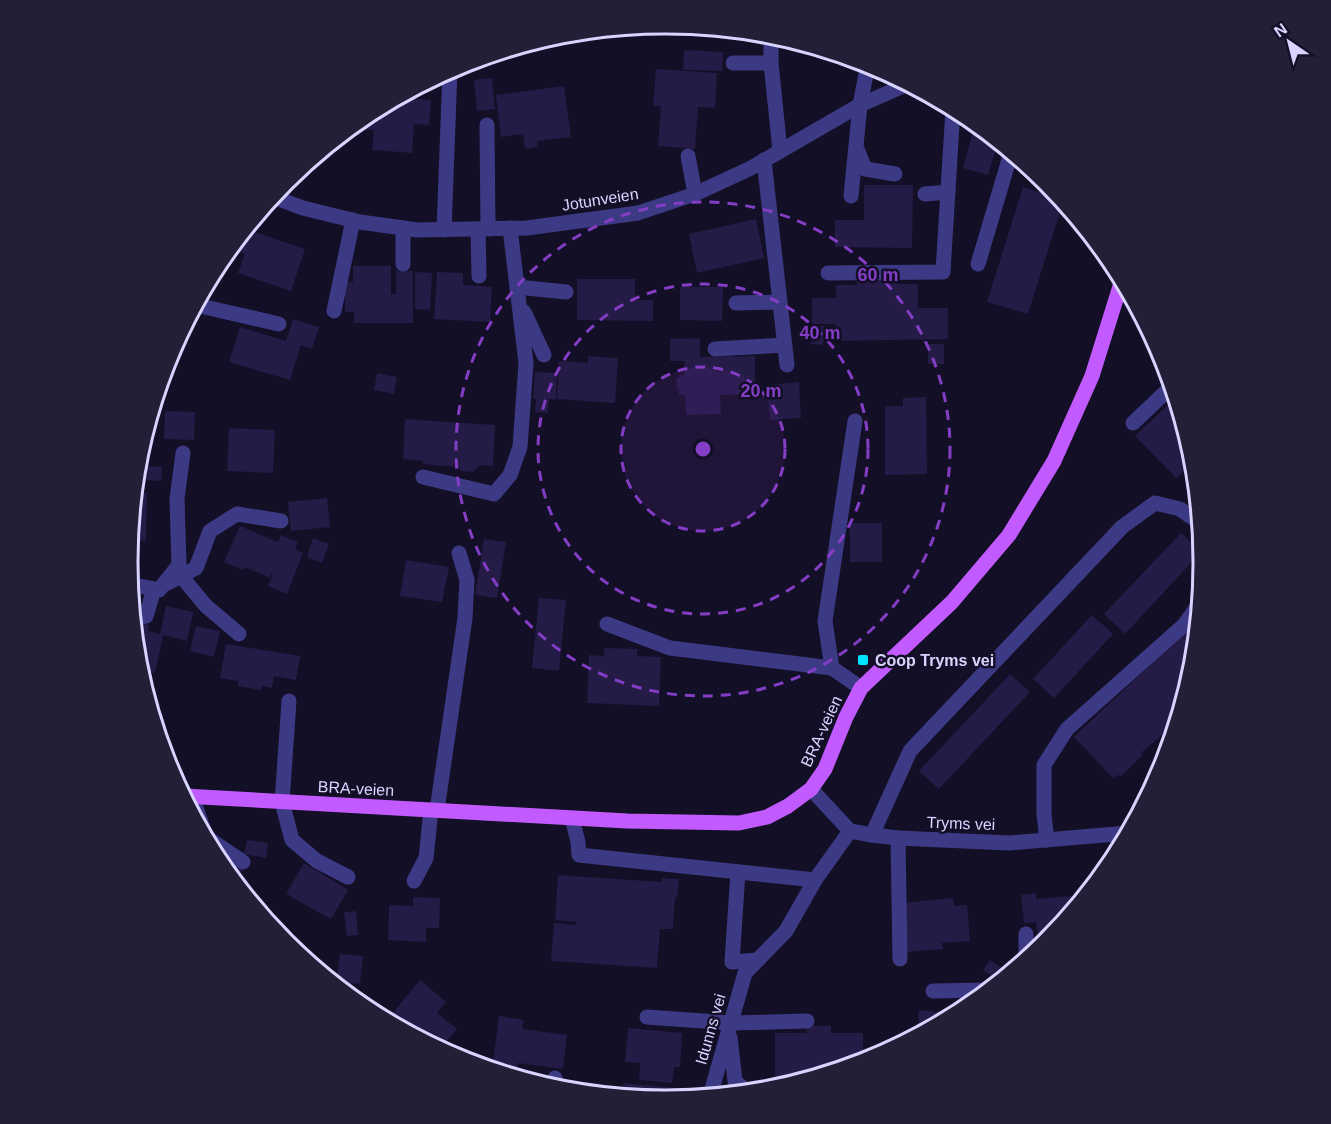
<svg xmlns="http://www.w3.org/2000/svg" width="1331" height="1124" font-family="Helvetica,sans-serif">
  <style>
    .building { fill: #241b47 }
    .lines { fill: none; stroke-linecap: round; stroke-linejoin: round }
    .minor { stroke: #3d3a85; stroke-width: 15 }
    .major { stroke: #c25bff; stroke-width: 15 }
    .ring { fill: none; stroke: #843dc5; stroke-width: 3; stroke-dasharray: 10 8 }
    .poi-dot { fill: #00e5ff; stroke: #130f26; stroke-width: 2 }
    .labels { text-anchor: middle; stroke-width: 5; stroke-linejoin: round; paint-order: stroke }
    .street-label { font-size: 16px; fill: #d9d4ff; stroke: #130f26 }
    .poi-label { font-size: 16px; font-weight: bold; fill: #d9d4ff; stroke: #130f26; text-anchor: start }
    .rim { fill: none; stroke: #d9d4ff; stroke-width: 3 }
    .centre { fill: #843dc5; stroke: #130f26; stroke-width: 3 }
    .ring-label { font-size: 18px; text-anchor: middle; font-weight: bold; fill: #843dc5; stroke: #130f26; stroke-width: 5; stroke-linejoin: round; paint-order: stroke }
  </style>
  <rect width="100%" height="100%" fill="#130f26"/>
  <g class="building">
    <polygon points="684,50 723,52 722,71 683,70"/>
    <polygon points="656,69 717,73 715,108 698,107 695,149 658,146 661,106 653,106"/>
    <polygon points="492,78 495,109 477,111 474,80"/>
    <polygon points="564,86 571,137 537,141 538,147 525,149 523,134 501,137 496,95"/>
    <polygon points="399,97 431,100 429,125 414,124 412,153 372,150 374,130 350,128 367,114"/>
    <polygon points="975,124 998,142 988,175 963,168"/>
    <polygon points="864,185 913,185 912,248 835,247 835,220 864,220"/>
    <polygon points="1023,187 1060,199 1063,202 1028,314 987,302"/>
    <polygon points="756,219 764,258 697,273 689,234"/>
    <polygon points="246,229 305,249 291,291 238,273 245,254 230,249"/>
    <polygon points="353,266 391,266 391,294 396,294 396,271 413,271 413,323 354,323 354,312 345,312 345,282 353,282"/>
    <polygon points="415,272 432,273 430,310 415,309"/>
    <polygon points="437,272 463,273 463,285 492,287 490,322 434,319"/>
    <polygon points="897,274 896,284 918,284 918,308 948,308 948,339 835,341 835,324 812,324 812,298 836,298 836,285 857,285 857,275"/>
    <polygon points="577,279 635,279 635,300 653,300 653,321 577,320"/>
    <polygon points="680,287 723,287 722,321 680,320"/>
    <polygon points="293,319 319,327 312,349 301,345 290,380 229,362 240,327 286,341"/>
    <polygon points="186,323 178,361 168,358 169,356"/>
    <polygon points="813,326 825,326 823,345 811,344"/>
    <polygon points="700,338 700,357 755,356 755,394 720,395 721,414 686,415 685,395 679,395 679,390 677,390 676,378 679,378 679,375 685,375 684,361 670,361 670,339"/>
    <rect x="928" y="344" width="16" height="20"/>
    <polygon points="588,356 618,358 615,403 557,399 559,361 588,363"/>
    <polygon points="535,372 557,373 556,400 549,399 548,413 535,412 536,399 533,399"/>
    <polygon points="377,373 397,377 394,394 374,390"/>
    <polygon points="799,382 801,418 770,420 767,385"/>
    <polygon points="926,397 927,474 885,475 885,406 903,406 903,398"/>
    <polygon points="1175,398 1194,463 1176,478 1135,436"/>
    <polygon points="165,411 195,412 194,440 164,439"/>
    <polygon points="405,419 495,425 493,466 480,465 473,472 461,471 458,467 423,464 423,461 403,459"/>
    <polygon points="229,428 275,430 273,473 227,471"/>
    <polygon points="147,466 162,467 161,481 146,480"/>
    <polygon points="134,492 147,493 146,541 130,540"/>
    <polygon points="327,498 330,527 291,531 288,502"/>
    <rect x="850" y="523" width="32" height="39"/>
    <polygon points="240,526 278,542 281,535 298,542 295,549 303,553 287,594 268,586 273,575 271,574 270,578 245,567 244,570 224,562"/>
    <polygon points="1181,533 1201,552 1125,634 1104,614"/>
    <polygon points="313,538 329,544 322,563 307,557"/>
    <polygon points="484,539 506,542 497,598 475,595"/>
    <polygon points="406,560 449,567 442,602 400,596"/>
    <polygon points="539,598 566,600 559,671 532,668"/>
    <polygon points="166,606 193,612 187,641 163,635 155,673 138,669 133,622 149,625 148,631 160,634"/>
    <polygon points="1092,615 1113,634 1054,698 1033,679"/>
    <polygon points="1198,620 1193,667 1176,724 1142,752 1142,756 1121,776 1117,775 1114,779 1074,737"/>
    <polygon points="196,626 220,631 214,657 190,651"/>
    <polygon points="226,644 300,656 296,680 274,676 272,688 262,686 261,690 238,686 238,681 220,678"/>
    <polygon points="604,648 637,649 637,656 661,657 659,706 587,703 589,655 604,656"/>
    <polygon points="1010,674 1030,692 939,789 919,771"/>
    <polygon points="247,840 268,843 266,858 244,854"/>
    <polygon points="214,853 233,868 236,865 243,870 240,873 249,881 242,890"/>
    <polygon points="304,863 348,890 331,919 286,894"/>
    <polygon points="558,875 662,882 662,878 679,879 677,897 675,897 673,929 660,929 657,968 551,961 554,923 575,925 576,922 555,920"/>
    <polygon points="1036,893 1036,899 1082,895 1082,898 1049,938 1038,939 1036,922 1024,923 1021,895"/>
    <polygon points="413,897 440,898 439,928 426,928 426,942 388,940 389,905 413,906"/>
    <polygon points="953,898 954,906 967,905 970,941 942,943 943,949 906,952 902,903"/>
    <polygon points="356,911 358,935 347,936 344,912"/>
    <polygon points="340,954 363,956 360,984 336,982"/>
    <polygon points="990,960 1006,971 999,981 983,970"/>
    <polygon points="420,980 446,1002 437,1013 457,1029 440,1049 410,1033 390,1016"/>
    <polygon points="919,1010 936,1012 958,1013 918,1034"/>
    <polygon points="499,1016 524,1020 522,1029 567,1035 563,1069 518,1063 516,1076 492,1069"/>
    <polygon points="807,1026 831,1026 831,1033 863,1033 863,1062 775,1088 775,1033 807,1033"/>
    <polygon points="628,1028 682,1033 680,1067 674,1067 672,1083 639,1080 640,1063 625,1062"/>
    <polygon points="623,1083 677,1088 676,1099 665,1100 621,1096"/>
  </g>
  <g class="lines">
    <g class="minor">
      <polyline points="771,35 771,63 780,151"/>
      <polyline points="733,63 771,63"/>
      <polyline points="487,125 488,229"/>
      <polyline points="857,149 865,169 895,174"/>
      <polyline points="688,156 695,194"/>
      <polyline points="764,160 787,365"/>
      <polyline points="925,194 948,192"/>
      <polyline points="851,196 860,105 868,64"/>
      <polyline points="273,197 303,208 360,222 417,230 527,228 638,213 695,194 751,168 860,105 908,84"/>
      <polyline points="478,229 479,276"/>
      <polyline points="444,230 450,70"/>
      <polyline points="403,264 403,228"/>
      <polyline points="978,264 1011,153"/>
      <polyline points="828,273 943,272 953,109"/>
      <polyline points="517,287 566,292"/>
      <polyline points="736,303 780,302"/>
      <polyline points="196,305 279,324"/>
      <polyline points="334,311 353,220"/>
      <polyline points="524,312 544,355"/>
      <polyline points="715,349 785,345"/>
      <polyline points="855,421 825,621 832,668 861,688"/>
      <polyline points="1133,423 1172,386"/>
      <polyline points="423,477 494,494 510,475 520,447 526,363 510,228"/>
      <polyline points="181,576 206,606 239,634"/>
      <polyline points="168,583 196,568 210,531 237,514 281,521"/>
      <polyline points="130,584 159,590 179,565 177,499 183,453"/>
      <polyline points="133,618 146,616 154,589"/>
      <polyline points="607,624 670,648 832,668"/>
      <polyline points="289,701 282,802 292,840 317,861 348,877"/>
      <polyline points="811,789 850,831 872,835 898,838 1009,843 1128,833"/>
      <polyline points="192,796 206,837 243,862"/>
      <polyline points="437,810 465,618 467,580 459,553"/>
      <polyline points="572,818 578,842 579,855 815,880 850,831"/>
      <polyline points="872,835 910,751 1122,527 1155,503 1180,509 1200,523"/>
      <polyline points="898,838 900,959"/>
      <polyline points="1047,840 1044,814 1044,765 1067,729 1184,625 1199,604"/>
      <polyline points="738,872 732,962 758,960"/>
      <polyline points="414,881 426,858 431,810"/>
      <polyline points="1026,934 1026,959"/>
      <polyline points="933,991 988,990"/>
      <polyline points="647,1017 731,1023 807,1021"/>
      <polyline points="730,1037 735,1081 747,1092"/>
      <polyline points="555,1078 558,1089"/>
      <polyline points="710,1096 745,973 786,931 815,880"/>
    </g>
    <polyline class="major" points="184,796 627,821 739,823 767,817 788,806 811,789 825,769 846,717 861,688 952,602 1009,535 1054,461 1092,376 1122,280"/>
  </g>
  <circle cx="703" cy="449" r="82" fill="#843dc5" fill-opacity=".12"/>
  <g class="ring">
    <circle cx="703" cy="449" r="82"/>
    <circle cx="703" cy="449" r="165"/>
    <circle cx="703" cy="449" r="247"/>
  </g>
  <rect class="poi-dot" x="857" y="654" width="12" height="12" rx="3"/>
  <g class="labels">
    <g class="street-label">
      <text transform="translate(600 199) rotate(-9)" y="6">Jotunveien</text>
      <text transform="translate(821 731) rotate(-65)" y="6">BRA-veien</text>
      <text transform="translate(356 788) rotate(3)" y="6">BRA-veien</text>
      <text transform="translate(961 823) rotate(2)" y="6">Tryms vei</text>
      <text transform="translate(710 1029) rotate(-74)" y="6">Idunns vei</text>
    </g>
    <g class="poi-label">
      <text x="875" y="666">Coop Tryms vei</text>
    </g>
  </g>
  <path d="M0 0H1331V1124H0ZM665 34H666A527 527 0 0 1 1193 561V563A527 527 0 0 1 666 1090H665A527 527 0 0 1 138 563V561A527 527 0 0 1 665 34Z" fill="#231f37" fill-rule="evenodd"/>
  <path class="rim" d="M665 34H666A527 527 0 0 1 1193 561V563A527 527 0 0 1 666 1090H665A527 527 0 0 1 138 563V561A527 527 0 0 1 665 34Z"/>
  <circle cx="703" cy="449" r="9" class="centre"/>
  <g class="ring-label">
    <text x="878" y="281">60 m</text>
    <text x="820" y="339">40 m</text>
    <text x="761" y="397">20 m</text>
  </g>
  <g transform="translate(1289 42) rotate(325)" stroke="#130f26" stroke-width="4.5" paint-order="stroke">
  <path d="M0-4.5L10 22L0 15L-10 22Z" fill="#d9d4ff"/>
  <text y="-9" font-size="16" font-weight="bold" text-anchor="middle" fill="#d9d4ff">N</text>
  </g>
</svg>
